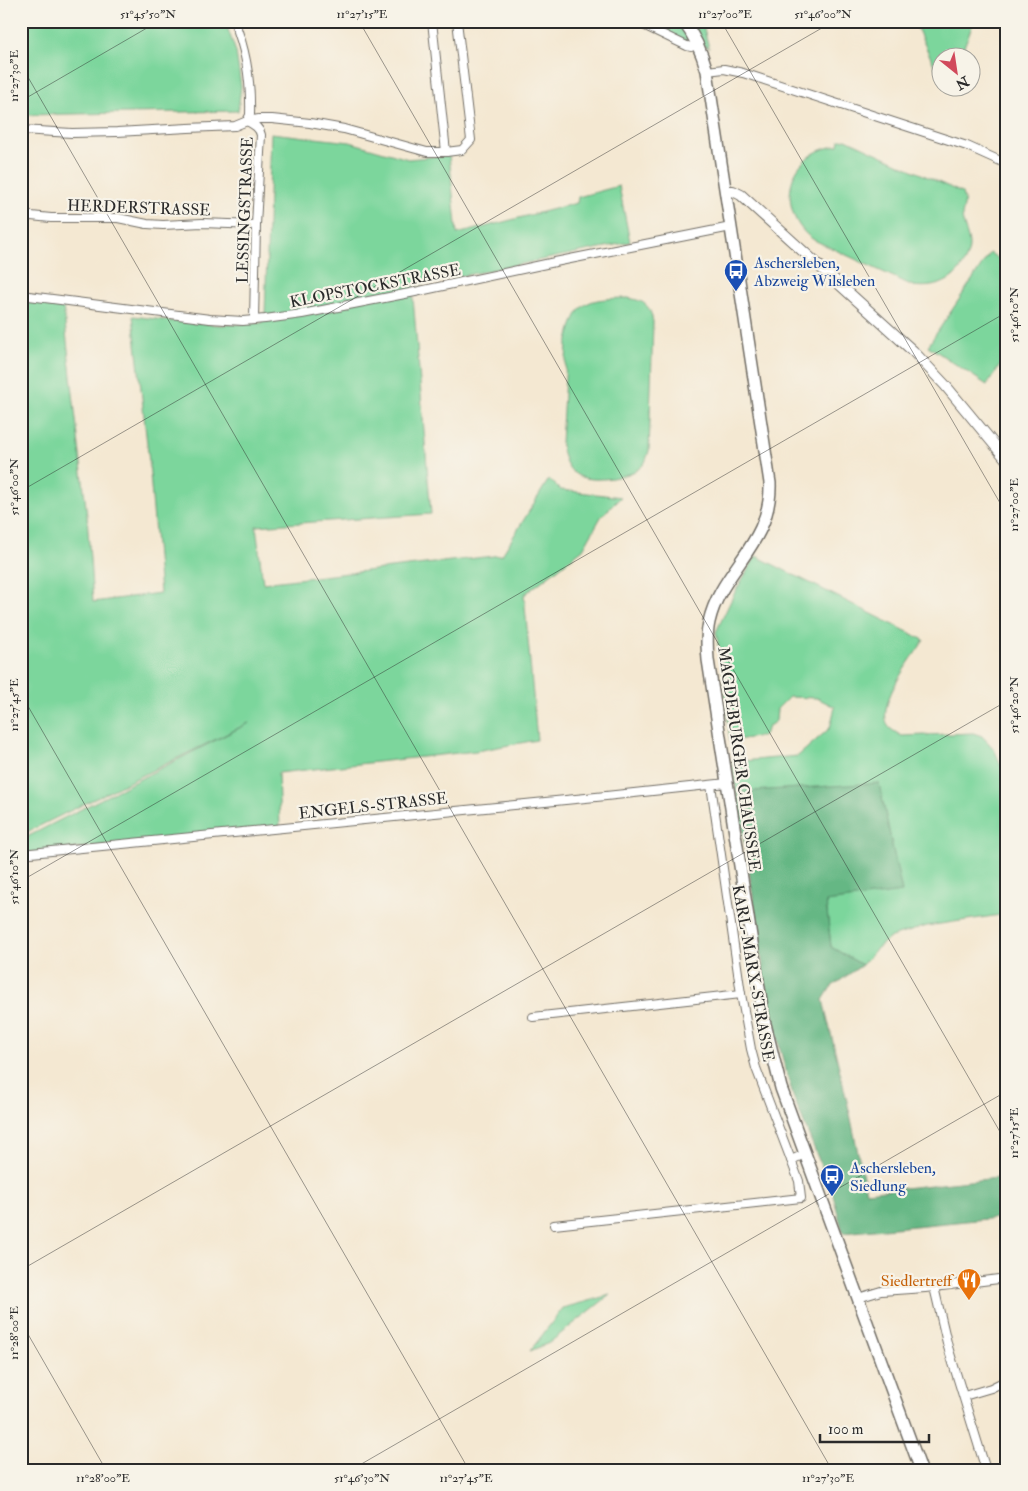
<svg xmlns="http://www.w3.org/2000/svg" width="1028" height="1491" font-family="'IM FELL Double Pica',serif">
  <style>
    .green { fill: #7cd69c; stroke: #548064 }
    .forest { fill: #65b784; stroke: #487158 }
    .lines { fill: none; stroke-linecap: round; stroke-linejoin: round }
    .street-casing { stroke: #716d65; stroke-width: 10 }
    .secondary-casing { stroke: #716d65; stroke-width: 12 }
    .primary-casing { stroke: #716d65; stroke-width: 14 }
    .street { stroke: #fff; stroke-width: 8 }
    .secondary { stroke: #fff; stroke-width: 10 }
    .primary { stroke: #fff; stroke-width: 11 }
    .ticks { fill: none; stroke: #2b2b2b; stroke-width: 1; stroke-opacity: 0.45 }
    .labels { text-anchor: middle; stroke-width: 4.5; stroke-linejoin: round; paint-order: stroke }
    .street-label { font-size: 16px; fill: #2b2b2b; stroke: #f7f3e8 }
    .transit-label { font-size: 16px; fill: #164399; stroke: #f7f3e8; text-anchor: start }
    .food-label { font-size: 16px; fill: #c56008; stroke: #f7f3e8; text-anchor: end }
    .neatline { fill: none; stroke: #2b2b2b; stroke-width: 2 }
    .ticks-label { font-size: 12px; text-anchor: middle; fill: #2b2b2b }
  </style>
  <rect width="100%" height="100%" fill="#f7f3e8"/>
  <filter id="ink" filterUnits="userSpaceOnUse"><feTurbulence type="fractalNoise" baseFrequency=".02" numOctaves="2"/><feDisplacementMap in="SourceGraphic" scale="10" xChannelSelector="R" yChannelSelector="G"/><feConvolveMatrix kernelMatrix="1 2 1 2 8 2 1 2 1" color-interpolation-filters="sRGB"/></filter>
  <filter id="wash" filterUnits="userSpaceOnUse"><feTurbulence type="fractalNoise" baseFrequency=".0096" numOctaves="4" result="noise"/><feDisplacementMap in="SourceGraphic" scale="20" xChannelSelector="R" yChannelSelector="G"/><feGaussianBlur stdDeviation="1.12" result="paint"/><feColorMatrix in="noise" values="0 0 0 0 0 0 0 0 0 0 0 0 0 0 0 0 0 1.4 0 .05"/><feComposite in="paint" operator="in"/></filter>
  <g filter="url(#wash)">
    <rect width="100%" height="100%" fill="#f4e8d2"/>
    <g class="green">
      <polygon points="21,21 225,21 236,52 241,86 238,111 21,115"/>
      <polygon points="644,21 702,21 709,48 693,40 686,43"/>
      <polygon points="914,21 974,21 960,57 940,58 940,73 938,74"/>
      <polygon points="271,133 350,142 408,159 449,155 457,234 577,203 578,197 619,186 630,242 412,286 431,514 256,526 263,583 502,555 549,479 561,490 621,497 601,517 583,549 524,595 537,740 476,751 278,773 280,828 21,854 21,840 249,723 21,835 21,301 63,306 87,516 93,602 160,593 149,462 133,316 171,321 221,325 262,323 265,315"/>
      <path d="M846,139L962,193C963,197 965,201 964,205C964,209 962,212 962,216C963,227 969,236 969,246C969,251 967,257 965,261C955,282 935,289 913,286L814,240C784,221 781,173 813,154C821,149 830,147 839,145L840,140Z"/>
      <polygon points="990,253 1007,264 1007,355 987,385 928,346"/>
      <path d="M628,298C645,301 650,305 653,322L649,451C647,456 646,462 643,465C631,478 594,483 579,476C566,470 563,456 561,443L567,344C577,300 585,299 628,298Z"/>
      <path d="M756,556L924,640C912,659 878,700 887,724C889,729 897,733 902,736L973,733L982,736L994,749L1007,779V914L927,926L891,937L875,950L862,965L831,947L826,902L763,791L736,792L732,762L798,756L830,728L835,707L817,698L789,697L777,709L776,721L769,726L763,736L730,741L723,673L716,632L735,592Z"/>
      <polygon points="610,1295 549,1343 530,1351 563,1308"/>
    </g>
    <polygon class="forest" points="879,783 902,892 826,902 831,947 862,965 831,987 823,1000 850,1114 866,1192 1007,1177 1007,1217 843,1233 833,1195 793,1096 780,1049 765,983 756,915 736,792"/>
  </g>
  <g filter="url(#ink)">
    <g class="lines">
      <g class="street-casing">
        <g id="street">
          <path d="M234,21C247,52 251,83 250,115L247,121C254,125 259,127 261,135L256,225L254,320"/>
          <polyline points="432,21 446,152"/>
          <polyline points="635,21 687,46 691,47 698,44"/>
          <polyline points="707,71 724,69 743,73 967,146 1007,164"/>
          <polyline points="21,130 72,133 117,132 188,128 235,126 247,121 259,119 272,119 310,123 344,129 427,152 446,152 462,150 471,140 457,21"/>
          <polyline points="21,215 51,218 118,218 147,224 163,225 202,223 256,225"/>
          <polyline points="21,295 210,319 243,321 265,319 302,314 415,292 555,262 731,227"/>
          <polyline points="711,785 741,994 751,1049 756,1068 791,1160 805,1154"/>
          <polyline points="21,854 606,796 727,783"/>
          <polyline points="533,1017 741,994"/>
          <polyline points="554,1225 801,1198 799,1181 791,1160"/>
          <polyline points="934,1287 948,1347 986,1470"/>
          <polyline points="858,1298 881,1291 925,1288 1007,1278"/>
          <polyline points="964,1396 991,1388 1007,1380"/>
        </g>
      </g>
      <g class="secondary-casing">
        <polyline id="secondary" points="726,191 733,191 741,195 913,351 945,385 1007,460"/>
      </g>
      <g class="primary-casing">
        <path id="primary" d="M683,21C695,36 702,53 707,71L770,483C772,544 721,569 709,622C706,635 707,647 708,660L764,1020L781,1088L921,1470"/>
      </g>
      <use href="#street" class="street"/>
      <use href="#secondary" class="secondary"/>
      <use href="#primary" class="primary"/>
    </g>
  </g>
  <path class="ticks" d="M359,21L1007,1144M721,21L1007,515M21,65L832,1470M21,101L159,21M21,491L834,21M21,694L469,1470M21,881L1007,312M21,1270L1007,701M21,1322L106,1470M351,1470L1007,1091"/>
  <defs>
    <g id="bus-pin" transform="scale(1.25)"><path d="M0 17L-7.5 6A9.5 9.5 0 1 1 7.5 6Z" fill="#1a4fb4" stroke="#f7f3e8"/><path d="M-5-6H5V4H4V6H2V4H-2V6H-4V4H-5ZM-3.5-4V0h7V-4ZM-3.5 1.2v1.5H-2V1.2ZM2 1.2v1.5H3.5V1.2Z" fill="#fff"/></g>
    <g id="restaurant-pin" transform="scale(1.25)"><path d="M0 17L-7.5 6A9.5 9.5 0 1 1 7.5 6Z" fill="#e8710a" stroke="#f7f3e8"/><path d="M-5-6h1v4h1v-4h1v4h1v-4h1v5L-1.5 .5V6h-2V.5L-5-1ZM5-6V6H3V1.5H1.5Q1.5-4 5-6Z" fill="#fff"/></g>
  </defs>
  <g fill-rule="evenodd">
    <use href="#bus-pin" x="736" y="271"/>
    <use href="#bus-pin" x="832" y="1176"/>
    <use href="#restaurant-pin" x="969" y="1280"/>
  </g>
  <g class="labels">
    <g class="street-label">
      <text transform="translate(139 207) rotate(2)" y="6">HERDERSTRASSE</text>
      <text transform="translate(244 210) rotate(-88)" y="6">LESSINGSTRASSE</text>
      <text transform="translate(375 285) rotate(-11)" y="6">KLOPSTOCKSTRASSE</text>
      <text transform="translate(740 759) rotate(82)" y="6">MAGDEBURGER CHAUSSEE</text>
      <text transform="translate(373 805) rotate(-6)" y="6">ENGELS-STRASSE</text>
      <text transform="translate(754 973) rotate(80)" y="6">KARL-MARX-STRASSE</text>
    </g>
    <g class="transit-label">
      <text x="754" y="268">Aschersleben,<tspan x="754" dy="18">Abzweig Wilsleben</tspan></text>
      <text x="850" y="1173">Aschersleben,<tspan x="850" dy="18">Siedlung</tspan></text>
    </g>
    <g class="food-label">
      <text x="952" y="1286">Siedlertreff</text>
    </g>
  </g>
  <rect width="1028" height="1491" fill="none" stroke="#f7f3e8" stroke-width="55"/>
  <g transform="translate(956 72) rotate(150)"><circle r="24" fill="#f7f3e8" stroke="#a5a39c"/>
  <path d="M0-4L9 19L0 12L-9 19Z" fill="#d1495b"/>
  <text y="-8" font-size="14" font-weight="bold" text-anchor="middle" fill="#2b2b2b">N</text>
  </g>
  <path d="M820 1434v8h109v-8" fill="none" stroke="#2b2b2b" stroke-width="2.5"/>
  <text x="828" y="1434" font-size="15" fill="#2b2b2b" stroke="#f7f3e8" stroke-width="4" paint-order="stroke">100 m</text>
  <rect x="28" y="28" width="972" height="1436" class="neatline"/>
  <g class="ticks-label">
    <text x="148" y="18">51°45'50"N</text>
    <text x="362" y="18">11°27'15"E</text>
    <text x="725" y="18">11°27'00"E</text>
    <text x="823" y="18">51°46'00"N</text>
    <text transform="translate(14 76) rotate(-90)" y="4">11°27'30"E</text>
    <text transform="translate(1014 315) rotate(-90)" y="4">51°46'10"N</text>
    <text transform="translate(14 487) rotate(-90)" y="4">51°46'00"N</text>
    <text transform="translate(1014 505) rotate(-90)" y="4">11°27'00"E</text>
    <text transform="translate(14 705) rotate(-90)" y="4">11°27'45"E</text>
    <text transform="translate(1014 705) rotate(-90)" y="4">51°46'20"N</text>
    <text transform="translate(14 877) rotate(-90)" y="4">51°46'10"N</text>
    <text transform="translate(1014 1133) rotate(-90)" y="4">11°27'15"E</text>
    <text transform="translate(14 1333) rotate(-90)" y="4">11°28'00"E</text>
    <text x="103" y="1482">11°28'00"E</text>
    <text x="362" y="1482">51°46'30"N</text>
    <text x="466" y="1482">11°27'45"E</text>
    <text x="828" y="1482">11°27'30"E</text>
  </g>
</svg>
